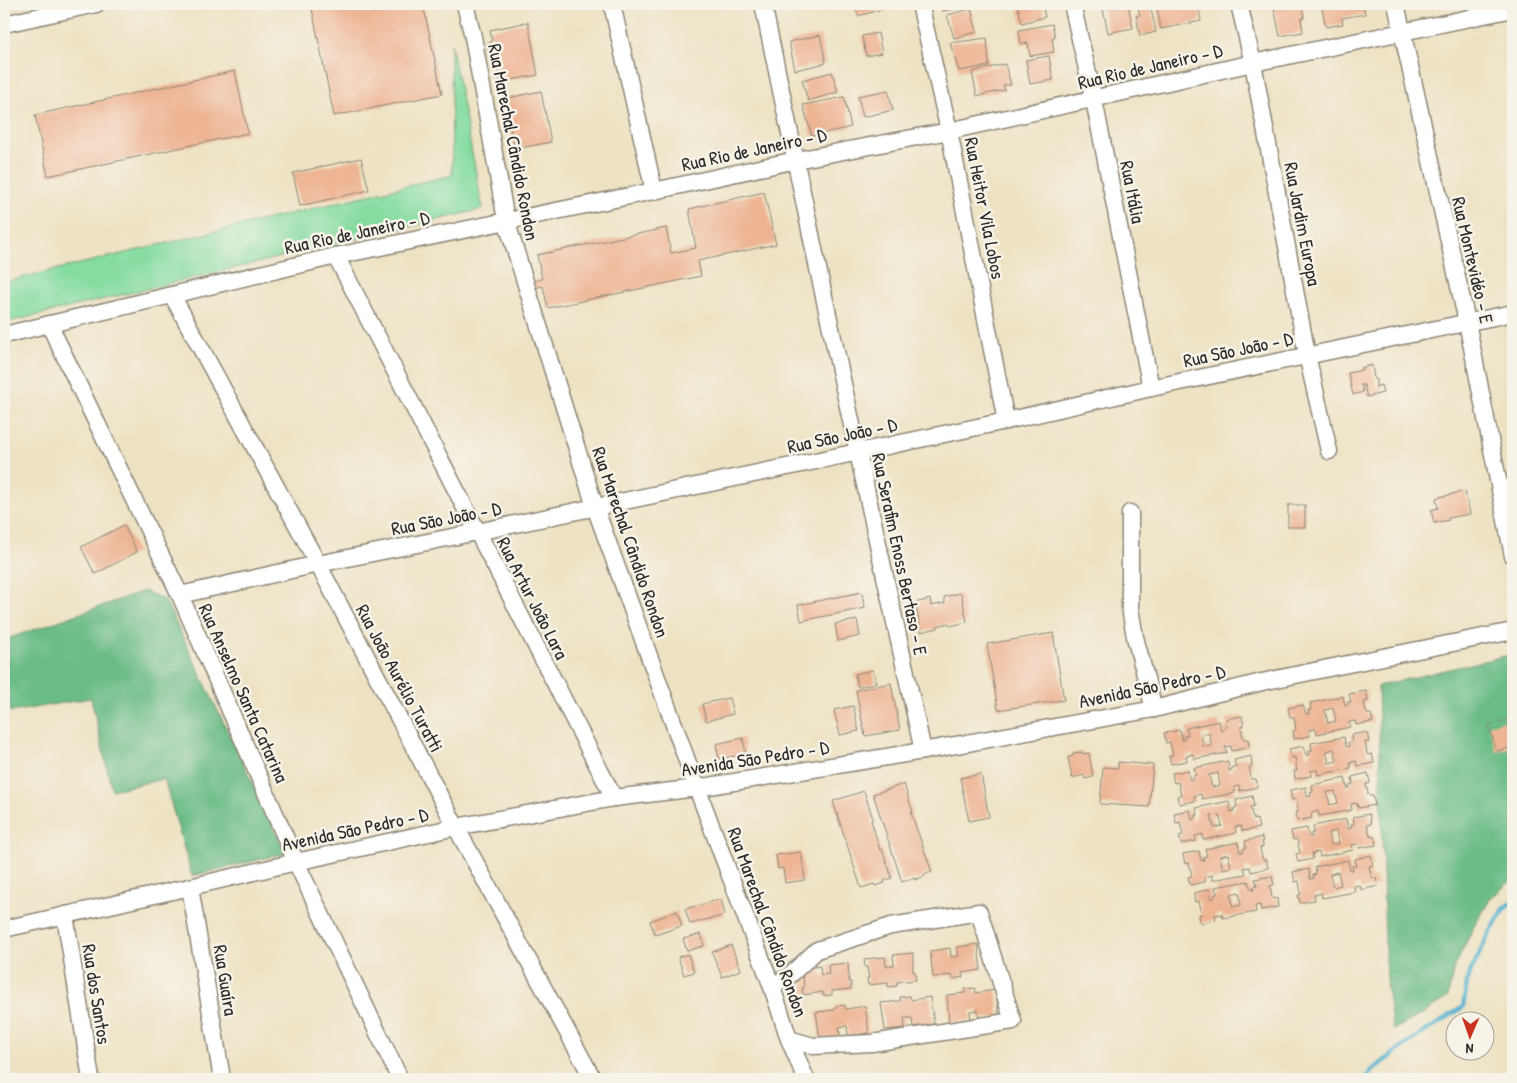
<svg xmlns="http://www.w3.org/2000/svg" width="1517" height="1083" font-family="'Patrick Hand',sans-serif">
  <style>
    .green { fill: #84dca0; stroke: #588466 }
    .forest { fill: #6bbc86; stroke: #4b7458 }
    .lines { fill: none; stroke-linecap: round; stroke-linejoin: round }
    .stream { stroke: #53b2d1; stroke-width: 4.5 }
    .building { fill: #eeb594; fill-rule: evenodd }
    .minor-casing { stroke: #8c8677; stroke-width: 19 }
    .minor { stroke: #fff; stroke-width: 16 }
    .labels { text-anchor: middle; stroke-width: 5; stroke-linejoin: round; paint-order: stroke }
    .street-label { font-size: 19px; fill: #2b2b2b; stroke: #f7f3e8 }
  </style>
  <rect width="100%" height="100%" fill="#f7f3e8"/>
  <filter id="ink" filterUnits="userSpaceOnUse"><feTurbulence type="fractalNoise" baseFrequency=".02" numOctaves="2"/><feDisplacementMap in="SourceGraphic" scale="10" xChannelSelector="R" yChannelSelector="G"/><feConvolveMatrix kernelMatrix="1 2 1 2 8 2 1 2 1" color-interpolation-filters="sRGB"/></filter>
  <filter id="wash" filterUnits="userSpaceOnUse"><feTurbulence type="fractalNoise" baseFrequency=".0096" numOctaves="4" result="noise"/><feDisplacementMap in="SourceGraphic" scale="20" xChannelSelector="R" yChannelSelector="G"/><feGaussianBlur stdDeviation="1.12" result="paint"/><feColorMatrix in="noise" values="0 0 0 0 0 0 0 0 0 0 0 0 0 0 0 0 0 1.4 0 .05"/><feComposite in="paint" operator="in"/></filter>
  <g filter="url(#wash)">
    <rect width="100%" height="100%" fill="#ede2c3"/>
    <polygon class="green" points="451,44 483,209 4,323 4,282 452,175"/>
    <g class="forest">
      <polygon points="144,591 165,600 286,853 192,876 164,779 112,790 91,698 11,712 4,684 4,640"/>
      <polygon points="1513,654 1513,879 1491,898 1472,930 1453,971 1448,997 1426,1012 1393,1030 1386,981 1378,686"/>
    </g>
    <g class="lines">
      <path class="stream" d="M1364,1079C1393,1050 1428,1030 1463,1007L1468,977L1487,938L1504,909L1513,901"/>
    </g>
    <g id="blocks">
      <g class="building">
        <polygon points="311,4 423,4 442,94 334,116"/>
        <polygon points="855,4 890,4 891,7 858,16"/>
        <polygon points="941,4 970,4 971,6 942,11"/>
        <polygon points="1017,4 1042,4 1045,17 1022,23"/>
        <polygon points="1137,4 1150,4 1156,32 1140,36 1136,16 1140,15"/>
        <polygon points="1156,4 1193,4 1194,9 1199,9 1201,21 1161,29"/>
        <polygon points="1298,4 1302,4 1304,18 1301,19 1303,32 1280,36 1274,8"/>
        <polygon points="1321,4 1363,4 1365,14 1342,18 1343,24 1326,27"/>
        <polygon points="1128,5 1133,28 1108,33 1103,9"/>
        <polygon points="971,9 977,32 954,38 947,15"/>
        <polygon points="528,22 538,75 500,82 496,61 490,61 486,44 492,42 490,30"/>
        <polygon points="1052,24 1055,37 1052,38 1054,52 1030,56 1028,43 1021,44 1019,30"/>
        <polygon points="878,33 882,53 866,56 862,36"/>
        <polygon points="820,35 826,63 795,70 789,42"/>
        <polygon points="987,38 989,66 959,71 950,43"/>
        <polygon points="1049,56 1053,80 1030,84 1026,60"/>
        <polygon points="1005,64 1011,85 1003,85 1005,90 977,96 972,72"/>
        <polygon points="235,71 248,133 48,176 35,115"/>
        <polygon points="832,72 838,92 808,101 802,80"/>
        <polygon points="888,90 893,110 863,117 858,96"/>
        <polygon points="541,91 551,142 515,149 503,99"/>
        <polygon points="844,97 851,127 812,136 803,105"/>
        <polygon points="361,158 369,190 300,206 293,173"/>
        <polygon points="764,192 776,244 698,261 701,276 548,308 543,286 531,289 530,282 542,279 537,255 666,228 671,253 696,248 689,209"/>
        <polygon points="1372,365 1374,379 1376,380 1376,387 1381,385 1383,393 1367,397 1364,385 1361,385 1363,392 1353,395 1348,373 1362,370 1361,368"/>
        <polygon points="1465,491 1470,514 1448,518 1449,520 1434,523 1431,510 1438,508 1436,498"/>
        <rect x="1288" y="505" width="17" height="22"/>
        <polygon points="124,525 137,552 95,574 81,547"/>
        <polygon points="862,592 865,608 801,621 798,605"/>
        <polygon points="961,593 967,622 950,626 949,623 937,626 938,628 921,632 915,603 930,599 931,606 945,603 944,597"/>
        <polygon points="857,620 860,636 838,641 835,624"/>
        <polygon points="1053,633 1064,700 998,710 987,644"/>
        <polygon points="873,670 876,683 858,687 855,674"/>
        <polygon points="891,683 900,730 865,736 856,690"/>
        <path d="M1366,691L1368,701L1364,702L1366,712L1367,714H1371L1373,722L1356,725L1355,721L1349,722L1350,727L1317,734L1316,729L1309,730L1310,736L1294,739L1293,731L1296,730L1294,717H1290L1288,708L1303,705L1306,714H1309L1308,710H1311L1310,703L1343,696L1345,706L1348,705L1347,702H1351L1349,694ZM1333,708L1336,721L1328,723L1325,710Z"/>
        <polygon points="729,698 733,714 706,721 702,704"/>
        <polygon points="853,706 859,731 840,735 834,710"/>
        <path d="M1242,716L1244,726L1241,727L1243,737L1244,739H1248L1249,747L1232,751L1231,746L1225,747L1227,753L1194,759L1193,754L1186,756L1187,761L1171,764L1169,756L1173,755L1170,742L1166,743L1164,733L1180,730L1182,740L1185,739L1184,736L1188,735L1186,728L1219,721L1221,731L1224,730V727H1227L1226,719ZM1209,733L1212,746L1204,747L1201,735Z"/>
        <polygon points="1513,718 1513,747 1496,751 1489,725"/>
        <path d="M1367,732L1369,742H1365L1367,753L1368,755L1372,754L1374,763L1357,766L1356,761L1350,763L1351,768L1318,775L1317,770L1310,771L1311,776L1295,779L1294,771H1297L1295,757L1291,758L1289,749L1304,746L1306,755H1310L1309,751H1312L1311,743L1344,737L1346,747L1349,746L1348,743L1352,742L1351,735ZM1334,749L1337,761L1329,763L1326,751Z"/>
        <polygon points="743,738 746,754 719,759 716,744"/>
        <polygon points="1082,752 1083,754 1089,753 1093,777 1085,779 1084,775 1072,778 1068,757 1073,756 1073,753"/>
        <path d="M1251,756L1252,766L1249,767L1251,777L1252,779H1256L1257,787L1240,791L1239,786L1234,787L1235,793L1202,799L1201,794L1194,796L1195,801L1179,804L1177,796L1181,795L1178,782L1174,783L1172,773L1188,770L1190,780L1193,779V776L1196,775L1194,768L1228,761L1229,771L1232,770V767H1236L1234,760ZM1218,773L1220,786L1212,787L1209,775Z"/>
        <polygon points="1118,762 1153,765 1149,807 1100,804 1103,767 1118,768"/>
        <path d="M1368,773L1370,783L1366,784L1368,794L1370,796H1373L1375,805L1358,808L1357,803L1351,804L1352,810L1319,816L1318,811L1311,813L1312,818L1297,821L1295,813L1298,812L1296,799L1292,800L1290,790L1306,787L1307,797L1311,796L1310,793L1313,792L1312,785L1345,778L1347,788H1350L1349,785L1353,784L1352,777ZM1335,791L1338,803L1330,805L1327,792Z"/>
        <polygon points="981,774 989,817 969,821 960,778"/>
        <polygon points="904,784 913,813 911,813 932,872 925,874 925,876 915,880 915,878 902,882 873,794"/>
        <polygon points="864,791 873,819 871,820 880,850 882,849 892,878 884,881 885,883 875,886 874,884 861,888 833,801"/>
        <path d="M1252,796L1254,806L1250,807L1253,818L1254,820L1257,819L1259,828L1242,831L1241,826L1235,827L1236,833L1203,840V834L1195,836L1196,841L1181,844L1179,836L1183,835L1180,822L1176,823L1174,813L1190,810L1192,820L1195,819L1194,816L1198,815L1196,808L1229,801L1231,812L1234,811V808L1237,807L1236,800ZM1219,814L1222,826L1214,828L1211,815Z"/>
        <path d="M1369,814L1371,824L1367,825L1370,835L1371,837L1374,836L1376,845L1359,848L1358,844L1352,845L1353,850L1320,857L1319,852L1312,853L1313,859L1298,862L1296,854L1300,853L1297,839L1293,840L1291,831L1307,828L1309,837H1312L1311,833H1314L1313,826L1346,819L1348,829L1351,828V825L1354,824L1353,817ZM1336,831L1339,844L1331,845L1328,833Z"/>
        <path d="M1262,837L1263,847L1260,848L1262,858L1263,860H1266L1268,868L1251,872L1250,867L1244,868L1246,874L1212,880V875L1205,877V882L1190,885L1188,877L1192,876L1189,863L1185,864L1183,854L1199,851L1201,861L1204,860L1203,857L1207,856L1205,849L1238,842L1240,852H1243V849L1246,848L1245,841ZM1228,854L1231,867L1223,869L1220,856Z"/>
        <polygon points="801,852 805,880 785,883 783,868 778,869 776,855"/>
        <path d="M1371,855L1373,865L1369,866L1371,876L1373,878H1376L1378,886L1361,890L1360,885L1354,886L1355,892L1322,898L1321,893L1314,895L1315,900L1300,903L1298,895L1301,894L1299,881L1295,882L1293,872L1309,869L1310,879L1314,878L1313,875L1316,874L1315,867L1348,860L1350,870H1353L1352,866H1356L1355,859ZM1338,872L1341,885L1333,887L1330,874Z"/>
        <path d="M1272,876L1274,885L1270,886L1272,897L1273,899L1277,898L1278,907L1261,910L1260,905L1255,906L1256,912L1223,918L1222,914L1215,915L1216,920L1200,923L1199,915L1202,914L1199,901L1195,902L1194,893L1209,889L1211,899L1214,898V895L1217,894L1215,887L1248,881L1251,890H1254L1253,887L1257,886L1255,879ZM1239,892L1241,905L1233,907L1231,894Z"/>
        <polygon points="721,899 725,915 690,924 685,909"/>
        <polygon points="677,911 682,926 655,935 650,921"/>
        <polygon points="701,934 704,946 687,951 683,939"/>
        <polygon points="978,944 981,970 962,973 963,977 953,979 952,975 933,977 930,951 950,948 951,957 959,956 957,947"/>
        <polygon points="731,945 741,970 722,977 712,952"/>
        <polygon points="913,953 913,972 915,972 916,980 897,982 897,986 888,987 888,983 868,985 867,978 869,978 867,967 865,967 864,959 885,957 886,966 894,965 893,955"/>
        <polygon points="688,954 694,972 684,975 678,957"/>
        <polygon points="848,963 849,982 851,982 851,989 832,991 832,995 823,996 823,992 803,995 802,988 804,988 803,977 800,977 800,969 820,966 821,975 829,974 828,965"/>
        <polygon points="975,988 976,993 996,990 999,1017 979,1019 978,1010 970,1011 971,1020 949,1023 947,995 965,993 965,989"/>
        <polygon points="910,996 911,1000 930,997 934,1024 913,1027 912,1018 904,1018 905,1028 885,1030 881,1003 900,1001 900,997"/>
        <polygon points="845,1005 846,1009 865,1006 869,1033 848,1036 847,1026 839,1027 840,1036 820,1039 816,1012 835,1010 835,1006"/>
      </g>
    </g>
  </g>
  <g filter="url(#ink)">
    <use href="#blocks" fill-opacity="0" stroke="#8c8677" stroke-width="1"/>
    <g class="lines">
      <g class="minor-casing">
        <g id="minor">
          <polyline points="465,4 473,37 506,220 595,507 697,788 772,987 789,1039 806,1079"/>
          <polyline points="612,4 654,191"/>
          <polyline points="763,4 820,278 923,751"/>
          <polyline points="920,4 949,131 1006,421"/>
          <polyline points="1072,4 1094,100 1151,388"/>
          <polyline points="1239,4 1253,63 1307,355 1329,451"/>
          <polyline points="1396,4 1467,322 1513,556"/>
          <polyline points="4,24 96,4"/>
          <polyline points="336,256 614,798"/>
          <polyline points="172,295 318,564 456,827 593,1079"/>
          <polyline points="49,324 180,595 296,862 400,1079"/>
          <polyline points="4,335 336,256 654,191 796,160 949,131 1253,63 1513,9"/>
          <polyline points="1130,513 1130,608 1135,637 1154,709"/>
          <polyline points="180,595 318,564 477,532 1006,421 1151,388 1513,313"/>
          <polyline points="190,887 222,1079"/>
          <polyline points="65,915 91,1079"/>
          <polyline points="4,929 190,887 296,862 456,827 614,798 697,788 923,751 1154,709 1262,682 1343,665 1513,631"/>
          <polyline points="772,987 789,976 817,950 891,926 979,912 1013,1021 872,1043 813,1046 789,1039"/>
        </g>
      </g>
      <use href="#minor" class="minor"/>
    </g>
  </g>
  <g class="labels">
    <g class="street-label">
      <text transform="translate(1150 66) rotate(-13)" y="7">Rua Rio de Janeiro - D</text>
      <text transform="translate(514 142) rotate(79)" y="7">Rua Marechal Cândido Rondon</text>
      <text transform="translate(754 149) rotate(-12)" y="7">Rua Rio de Janeiro - D</text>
      <text transform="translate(1133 192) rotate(79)" y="7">Rua Itália</text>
      <text transform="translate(985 208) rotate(79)" y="7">Rua Heitor Vila Lobos</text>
      <text transform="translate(1303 224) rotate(79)" y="7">Rua Jardim Europa</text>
      <text transform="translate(357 232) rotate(-12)" y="7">Rua Rio de Janeiro - D</text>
      <text transform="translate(1473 260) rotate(77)" y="7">Rua Montevidéo - E</text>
      <text transform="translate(1238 349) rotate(-12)" y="7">Rua São João - D</text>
      <text transform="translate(842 435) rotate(-12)" y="7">Rua São João - D</text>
      <text transform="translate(446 518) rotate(-11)" y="7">Rua São João - D</text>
      <text transform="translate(631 542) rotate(71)" y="7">Rua Marechal Cândido Rondon</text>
      <text transform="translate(900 554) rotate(78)" y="7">Rua Serafim Enoss Bertaso - E</text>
      <text transform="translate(533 598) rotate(63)" y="7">Rua Artur João Lara</text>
      <text transform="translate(400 678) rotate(62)" y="7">Rua João Aurélio Turatti</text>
      <text transform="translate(1152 686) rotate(-12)" y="7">Avenida São Pedro - D</text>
      <text transform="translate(244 693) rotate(66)" y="7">Rua Anselmo Santa Catarina</text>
      <text transform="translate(755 758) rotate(-9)" y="7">Avenida São Pedro - D</text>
      <text transform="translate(355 829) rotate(-12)" y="7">Avenida São Pedro - D</text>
      <text transform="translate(768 922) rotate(70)" y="7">Rua Marechal Cândido Rondon</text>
      <text transform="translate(226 980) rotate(81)" y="7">Rua Guaíra</text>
      <text transform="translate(97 994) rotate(81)" y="7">Rua dos Santos</text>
    </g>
  </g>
  <rect width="1517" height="1083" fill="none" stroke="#f7f3e8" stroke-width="20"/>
  <g transform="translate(1470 1036) rotate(182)"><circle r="24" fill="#f7f3e8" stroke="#a5a39c"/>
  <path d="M0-4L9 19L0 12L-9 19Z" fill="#c8321e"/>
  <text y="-8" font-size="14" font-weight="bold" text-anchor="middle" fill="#2b2b2b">N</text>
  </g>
</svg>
